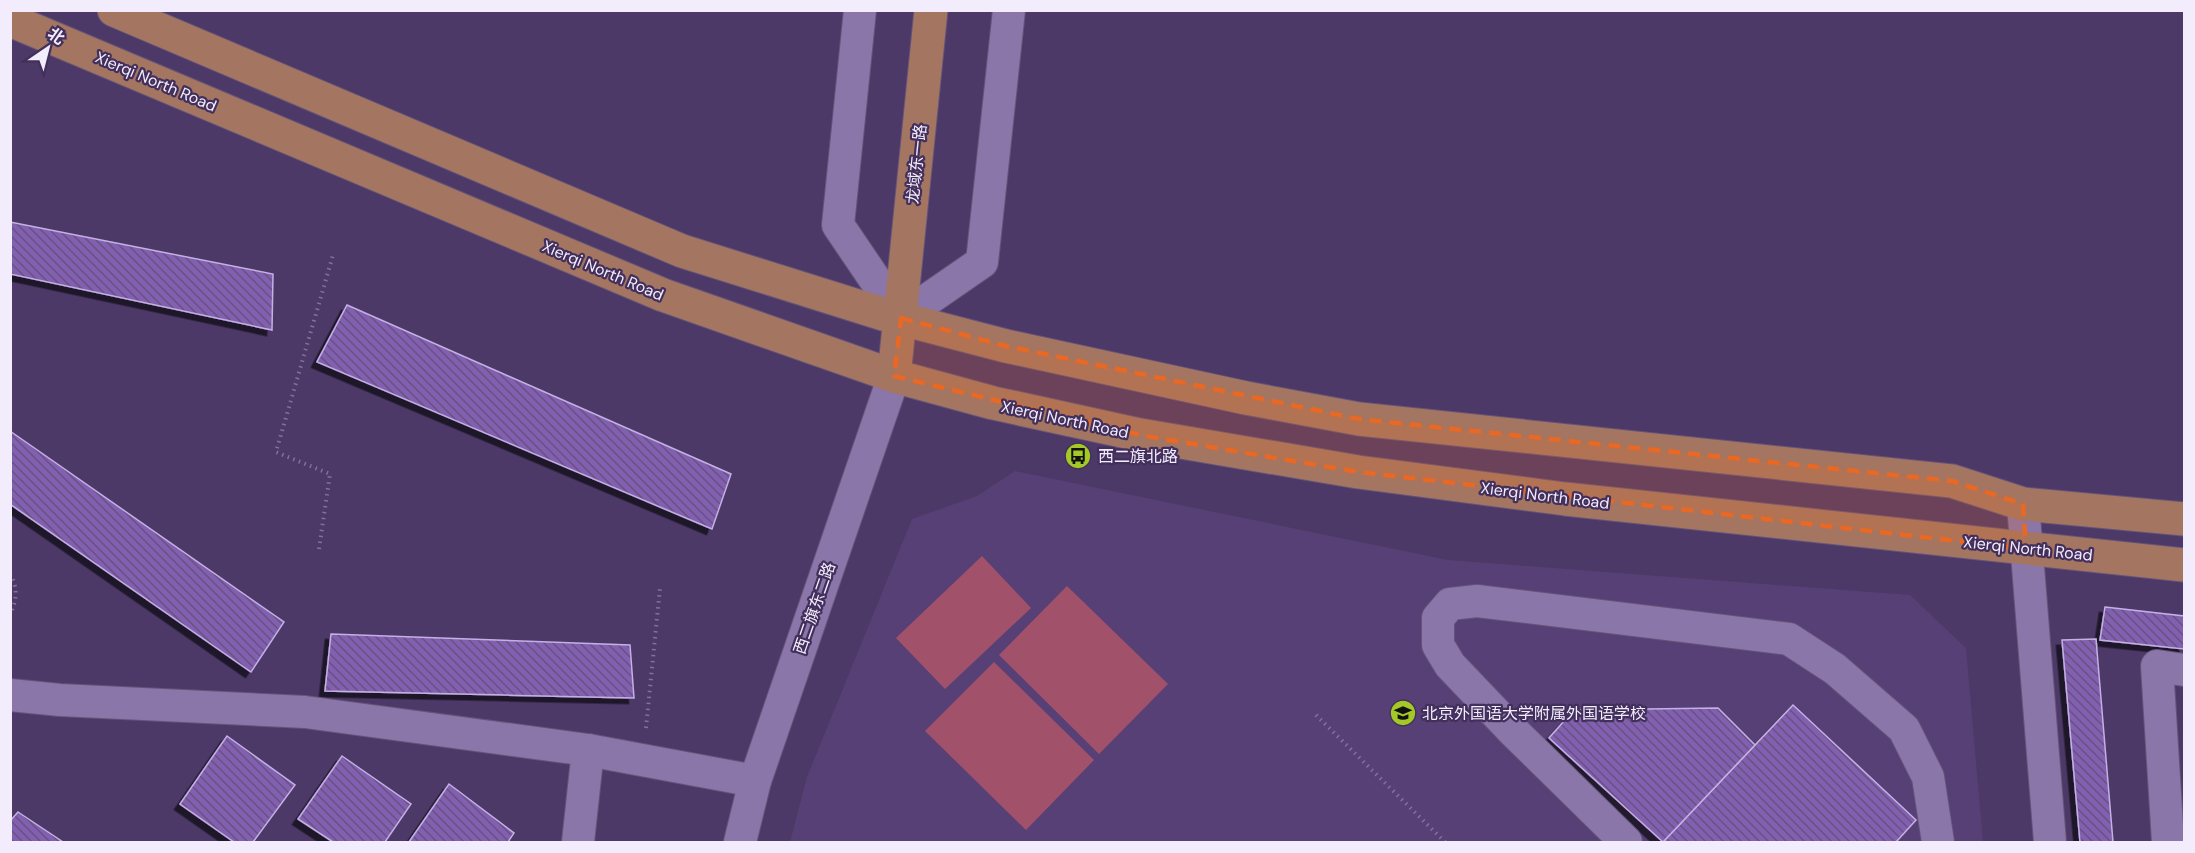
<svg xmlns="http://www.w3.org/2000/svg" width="2195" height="853" font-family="'DM Sans','Noto Sans SC',sans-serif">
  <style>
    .built { fill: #574075 }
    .green { fill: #a2516a }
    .building { fill: url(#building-back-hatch); stroke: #c5b0e6; stroke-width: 1.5; filter: url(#shadow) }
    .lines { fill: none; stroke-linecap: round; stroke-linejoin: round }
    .minor-casing { stroke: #645479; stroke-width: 34 }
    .major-casing { stroke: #645479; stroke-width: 35 }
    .path { stroke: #817297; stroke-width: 4; stroke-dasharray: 1.5 4.5; stroke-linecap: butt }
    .minor { stroke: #8a76a8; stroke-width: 32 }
    .major { stroke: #a47561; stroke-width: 33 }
    .marked { fill: #e96824; fill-opacity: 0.2; stroke: #e96824; stroke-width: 4.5; stroke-dasharray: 12 8; stroke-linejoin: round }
    .labels { text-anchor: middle; stroke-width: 4.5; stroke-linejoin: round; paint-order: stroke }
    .street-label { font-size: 16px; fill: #f2ecfd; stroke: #422f5b }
    .poi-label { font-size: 16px; fill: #f2ecfd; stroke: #422f5b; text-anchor: start }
  </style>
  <defs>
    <pattern id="building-back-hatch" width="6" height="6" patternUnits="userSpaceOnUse" patternTransform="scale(1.5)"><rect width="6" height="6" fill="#825fb0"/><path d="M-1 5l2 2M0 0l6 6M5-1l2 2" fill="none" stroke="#66537e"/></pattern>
    <filter id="shadow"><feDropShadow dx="-5.5" dy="5.5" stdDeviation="0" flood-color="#0009"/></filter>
  </defs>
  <rect width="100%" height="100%" fill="#4c3967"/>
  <polygon class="built" points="1015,471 1448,560 1910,595 1966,648 1983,842 790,842 807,777 912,519 977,496"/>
  <g class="green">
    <polygon points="982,556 1031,608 945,689 896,638"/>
    <polygon points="1067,586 1168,684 1099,754 999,655"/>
    <polygon points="994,662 1094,760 1026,830 925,731"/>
  </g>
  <g class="building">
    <polygon points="10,222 273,274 272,330 10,274"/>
    <polygon points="347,305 731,474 712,529 317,362"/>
    <polygon points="10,431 284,622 251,672 10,504"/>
    <polygon points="2105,607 2184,616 2184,649 2100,640"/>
    <polygon points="331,634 630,645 634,698 325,691"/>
    <polygon points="2096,639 2113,842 2080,842 2062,640"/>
    <polygon points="1793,705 1916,820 1896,842 1663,842"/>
    <polygon points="1718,708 1755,745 1663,842 1549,738 1574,710"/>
    <polygon points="227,736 295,785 253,842 234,842 180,804"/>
    <polygon points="342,756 411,804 385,842 333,842 298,819"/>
    <polygon points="449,784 514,833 508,842 409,842"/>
    <polygon points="18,812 63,842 10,842 10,821"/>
  </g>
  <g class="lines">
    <g class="minor-casing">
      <g id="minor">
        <polyline points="860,10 838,225 901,318 982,262 1009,10"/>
        <polyline points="2023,504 2050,842"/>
        <polyline points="10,695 60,700 305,712 588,750 755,781"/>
        <polyline points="578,842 588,750"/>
        <polyline points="740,842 755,781 894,376"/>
        <polyline points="1626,842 1512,730 1450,665 1438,645 1438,618 1450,604 1477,601 1789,639 1835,669 1904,729 1928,777 1938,842"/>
        <polyline points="2168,842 2157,666 2184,670"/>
      </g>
    </g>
    <g class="major-casing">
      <g id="major">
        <polyline points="114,10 682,251 883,314 1006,346 1246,398 1359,419 1952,481 2023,504 2184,519"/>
        <polyline points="10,20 663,295 894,376 993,403 1140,435 1358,472 1565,499 2184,565"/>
        <polyline points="894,376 931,10"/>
      </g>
    </g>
    <g class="path">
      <polyline points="319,549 330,474 276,452 333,255"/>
      <path d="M10,574C18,587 17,601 10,614"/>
      <polyline points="1316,715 1445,842"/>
      <polyline points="646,728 660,588"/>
    </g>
    <use href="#minor" class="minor"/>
    <use href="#major" class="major"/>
  </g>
  <path class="marked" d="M901,318L1006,346L1359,419L1952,481L2023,504L2026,549L1358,472L1140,435L894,376Z"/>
  <defs>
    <g id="bus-disc" transform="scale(1.35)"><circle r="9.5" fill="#a4c825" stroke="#422f5b"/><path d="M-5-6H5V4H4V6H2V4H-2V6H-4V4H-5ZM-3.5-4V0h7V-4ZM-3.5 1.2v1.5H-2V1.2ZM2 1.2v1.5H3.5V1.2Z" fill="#111"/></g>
    <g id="school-disc" transform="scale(1.35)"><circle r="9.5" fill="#a4c825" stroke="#422f5b"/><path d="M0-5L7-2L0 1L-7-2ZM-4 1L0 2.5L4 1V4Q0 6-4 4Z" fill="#111"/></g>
  </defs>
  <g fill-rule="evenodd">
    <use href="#bus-disc" x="1078" y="456"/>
    <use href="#school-disc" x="1403" y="713"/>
  </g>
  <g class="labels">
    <g class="street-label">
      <text transform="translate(156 81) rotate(23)" y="6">Xierqi North Road</text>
      <text transform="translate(916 164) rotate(-84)" y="6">龙域东一路</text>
      <text transform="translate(603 270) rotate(23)" y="6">Xierqi North Road</text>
      <text transform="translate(1065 419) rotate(12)" y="6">Xierqi North Road</text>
      <text transform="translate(1545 495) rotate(7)" y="6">Xierqi North Road</text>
      <text transform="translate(2028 548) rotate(6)" y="6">Xierqi North Road</text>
      <text transform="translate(814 608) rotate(-71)" y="6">西二旗东二路</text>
    </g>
    <g class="poi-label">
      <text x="1098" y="462">西二旗北路</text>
      <text x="1422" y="719">北京外国语大学附属外国语学校</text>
    </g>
  </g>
  <rect width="2195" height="853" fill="none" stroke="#f2ecfd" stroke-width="24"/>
  <g transform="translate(48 48) rotate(35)" stroke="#422f5b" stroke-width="4.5" paint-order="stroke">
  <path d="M0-4.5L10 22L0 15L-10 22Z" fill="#f2ecfd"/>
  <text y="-9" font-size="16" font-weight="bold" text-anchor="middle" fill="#f2ecfd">北</text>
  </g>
</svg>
